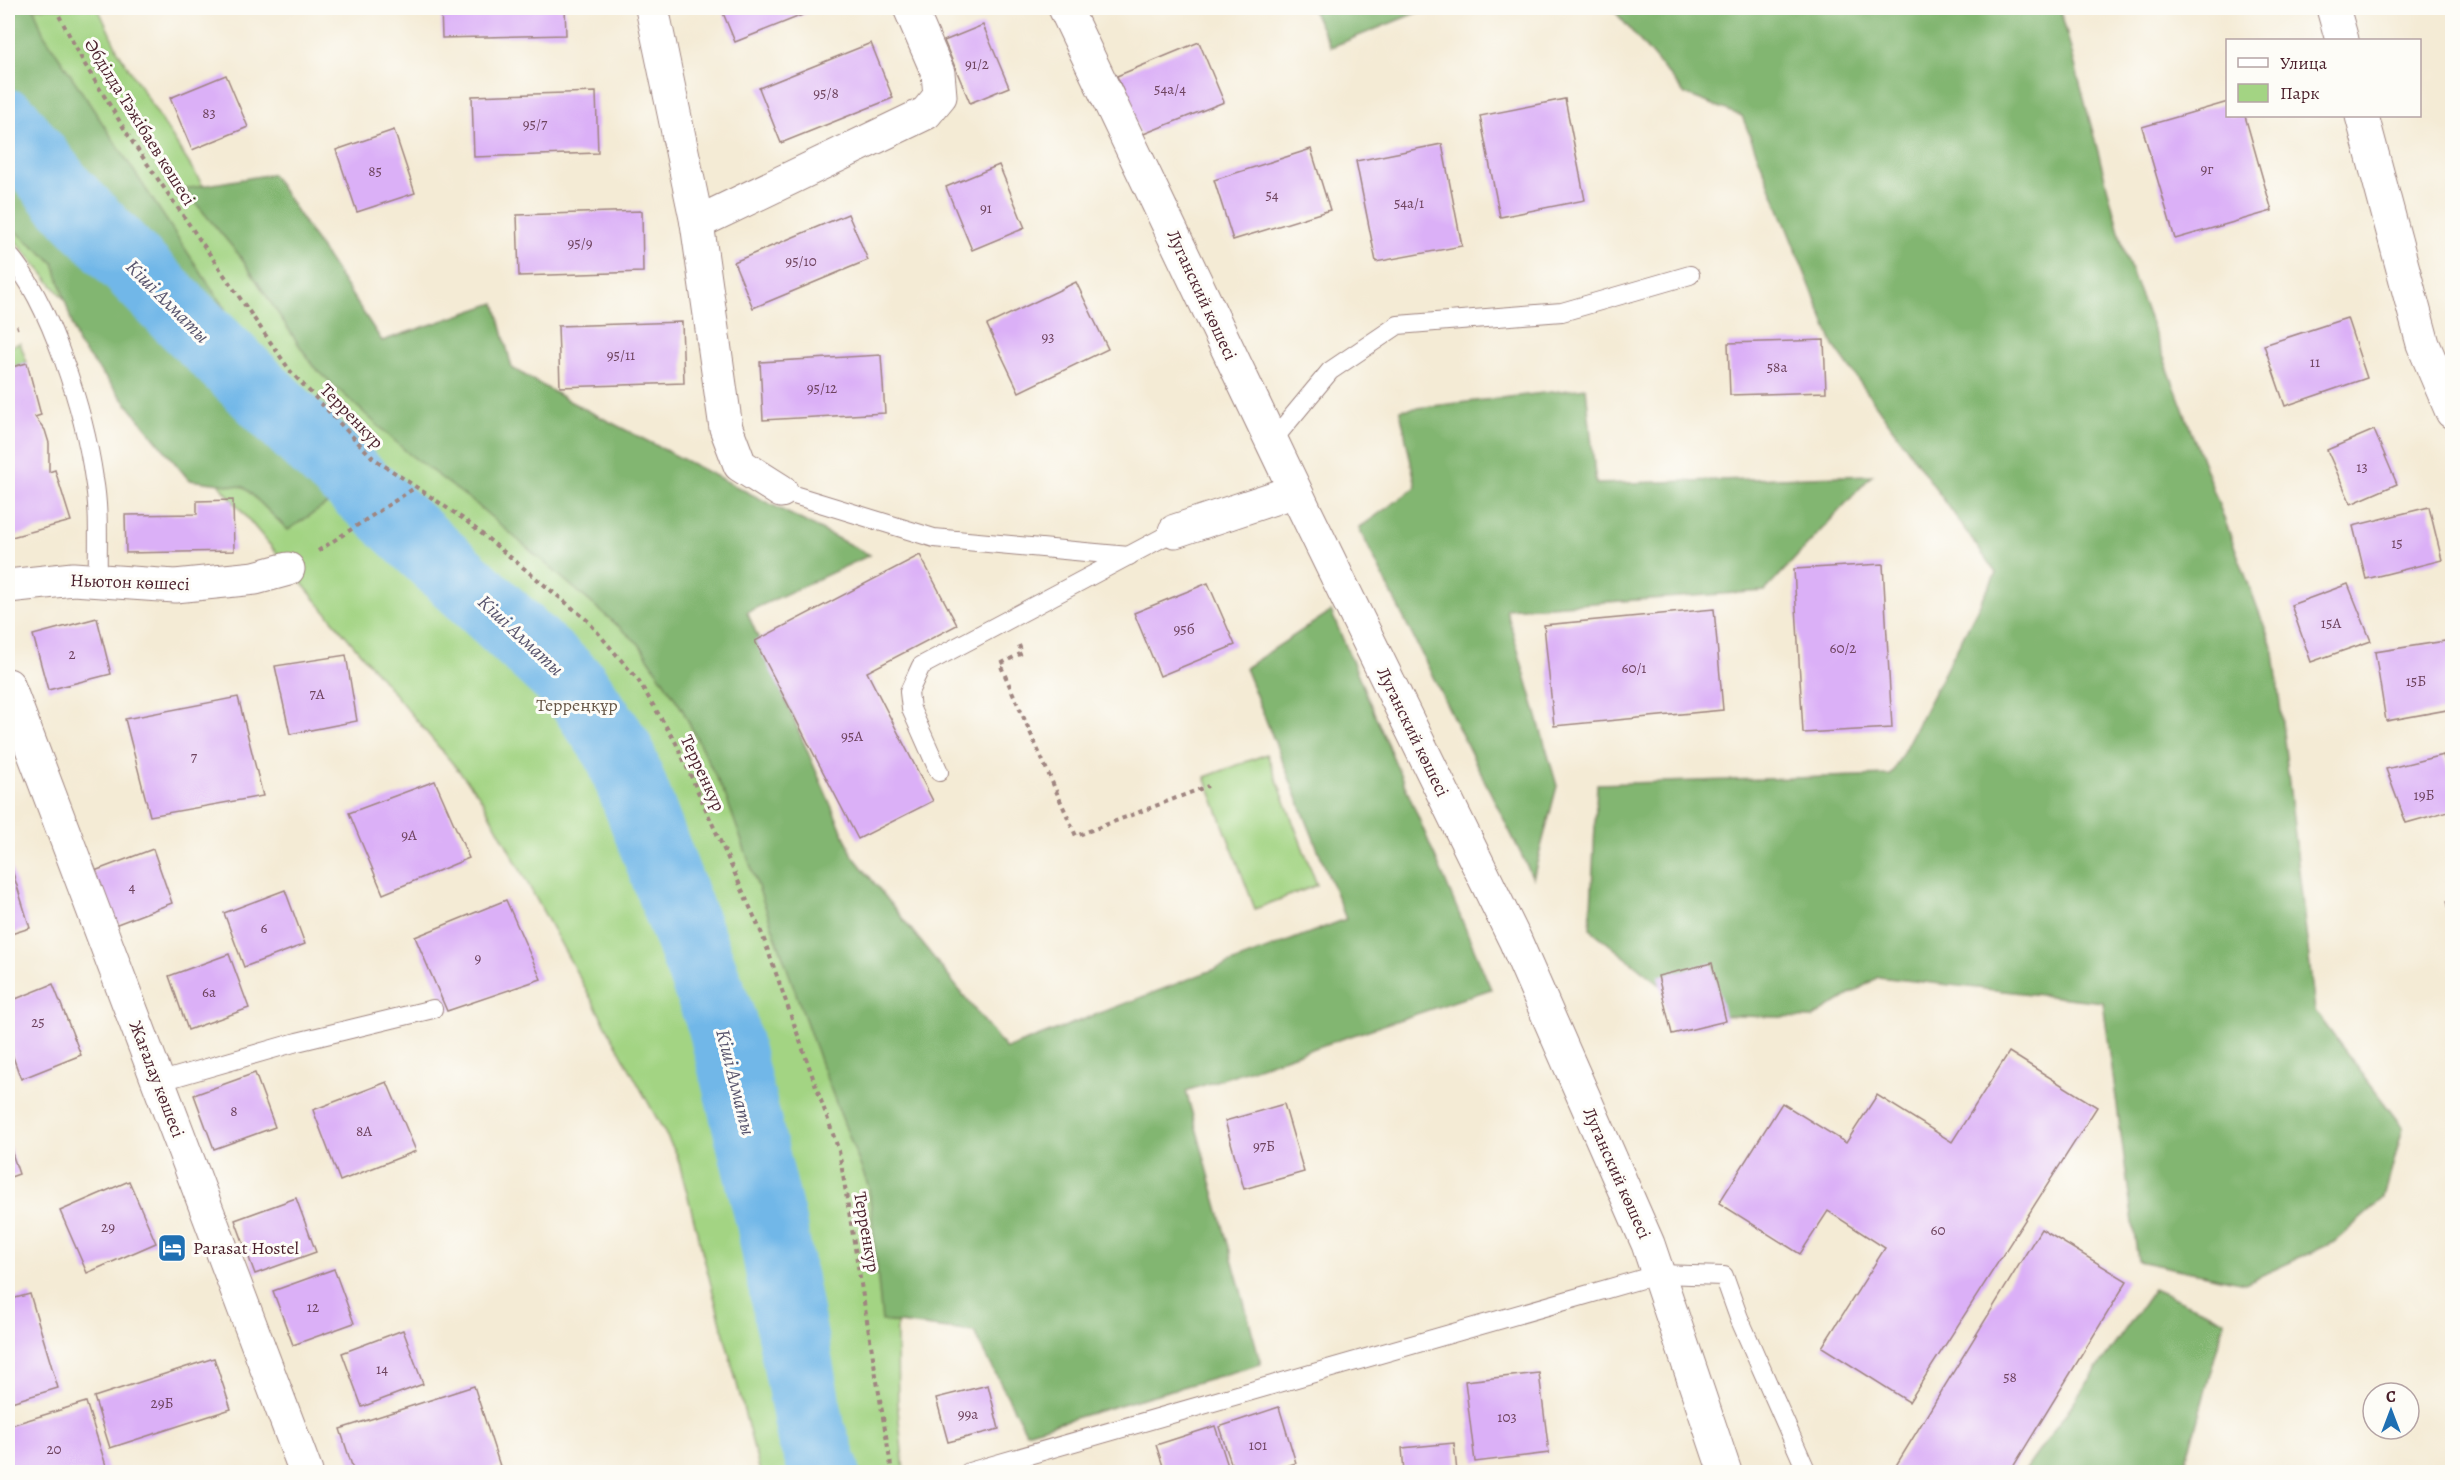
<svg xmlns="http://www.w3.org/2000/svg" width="2460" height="1480" font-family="Alegreya,serif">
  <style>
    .green { fill: #a3d483; stroke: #767a57; stroke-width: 1.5 }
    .forest { fill: #82b671; stroke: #666a4e; stroke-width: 1.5 }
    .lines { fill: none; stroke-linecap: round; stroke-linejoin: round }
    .river { stroke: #71b7e8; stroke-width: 70 }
    .building { fill: #dbb0f7 }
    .service-casing { stroke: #9f8580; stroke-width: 20 }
    .minor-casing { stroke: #9f8580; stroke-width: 35 }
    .tertiary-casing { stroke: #9f8580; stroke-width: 35 }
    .path { stroke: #9f8580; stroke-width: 4; stroke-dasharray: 4.5 4.5; stroke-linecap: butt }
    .service { stroke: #fff; stroke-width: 18 }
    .minor { stroke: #fff; stroke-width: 33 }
    .tertiary { stroke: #fff; stroke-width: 33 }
    .labels { text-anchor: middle; stroke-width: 6; stroke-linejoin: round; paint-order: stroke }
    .number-label { font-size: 15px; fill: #6e435e }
    .street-label { font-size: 18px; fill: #4a1f2b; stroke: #fdfcf7 }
    .park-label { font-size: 18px; fill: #655545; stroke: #fdfcf7 }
    .poi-label { font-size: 18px; fill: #4a1f2b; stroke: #fdfcf7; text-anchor: start }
    .water-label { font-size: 20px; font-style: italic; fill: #58546d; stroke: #fdfcf7 }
  </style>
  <rect width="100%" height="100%" fill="#fdfcf7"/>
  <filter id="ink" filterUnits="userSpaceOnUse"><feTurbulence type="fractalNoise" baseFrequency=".0167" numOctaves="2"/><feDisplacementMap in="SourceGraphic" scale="12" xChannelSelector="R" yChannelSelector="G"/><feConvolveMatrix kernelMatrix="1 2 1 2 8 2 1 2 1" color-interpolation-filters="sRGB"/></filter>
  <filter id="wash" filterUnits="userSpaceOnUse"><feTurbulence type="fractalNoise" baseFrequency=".008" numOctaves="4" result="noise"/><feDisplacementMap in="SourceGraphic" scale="24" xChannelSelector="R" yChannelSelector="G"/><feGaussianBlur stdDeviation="1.35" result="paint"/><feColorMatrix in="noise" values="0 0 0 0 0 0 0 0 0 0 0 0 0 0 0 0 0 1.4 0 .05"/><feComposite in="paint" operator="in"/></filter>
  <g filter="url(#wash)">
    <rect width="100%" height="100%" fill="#f4ebd5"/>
    <g class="green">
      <polygon points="8,8 98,8 119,53 236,238 686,624 893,1076 898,1409 904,1472 760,1472 677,1155 479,795 8,232"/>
      <polygon points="20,343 27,363 8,368 8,347"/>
      <polygon points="1267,754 1317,885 1255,909 1205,777"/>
    </g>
    <g class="forest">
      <polygon points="8,8 34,8 43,33 275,385 8,91"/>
      <polygon points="1311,8 1428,8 1331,47"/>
      <polygon points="1612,8 2060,8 2125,254 2274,652 2315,1011 2403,1128 2384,1198 2334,1242 2245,1283 2138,1261 2103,1002 1878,977 1812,1018 1698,1015 1590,929 1597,784 1891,775 1996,573 1834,346 1742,116 1685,94"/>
      <polygon points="8,160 56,214 344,493 288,530 244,487 189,480 78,344 54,263 8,225"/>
      <polygon points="272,174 382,341 495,303 512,368 571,402 870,555 747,612 853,856 1006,1049 1346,919 1245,668 1331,611 1491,989 1186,1091 1261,1364 1026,1432 974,1332 882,1321 869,1188 823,1069 726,797 682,709 639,644 476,504 409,454 313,366 240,256 184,189"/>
      <polygon points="1586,388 1596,484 1872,475 1765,591 1506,609 1557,786 1533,878 1359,528 1416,487 1400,410"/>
      <polygon points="2154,1289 2225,1320 2183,1472 2024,1472"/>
    </g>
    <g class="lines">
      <polyline class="river" points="8,124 62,193 182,316 305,436 575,687 618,750 722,1023 771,1222 811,1433 825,1472"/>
    </g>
    <g id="blocks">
      <g class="building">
        <polygon points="441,8 565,8 566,35 442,38"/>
        <polygon points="721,8 820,8 735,42"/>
        <polygon points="983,25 1009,87 970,103 944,41"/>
        <polygon points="1199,42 1224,102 1141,135 1117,76"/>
        <polygon points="871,43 893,98 781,143 759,88"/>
        <polygon points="226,75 248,127 192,150 170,98"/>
        <polygon points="596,92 598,153 474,157 472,96"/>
        <polygon points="1565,99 1585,200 1500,217 1480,116"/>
        <polygon points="2228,102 2228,116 2245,116 2272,211 2175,239 2142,127"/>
        <polygon points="394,130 415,193 357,212 336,150"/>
        <polygon points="1442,144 1462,246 1376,262 1356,161"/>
        <polygon points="1311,149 1330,210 1233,240 1214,180"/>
        <polygon points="999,165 1025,228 972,250 946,187"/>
        <polygon points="642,211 643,272 519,276 517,215"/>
        <polygon points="848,214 868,260 753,308 734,262"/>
        <polygon points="1076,282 1108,349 1019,392 987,325"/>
        <polygon points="2347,318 2367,378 2285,406 2264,345"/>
        <polygon points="682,322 684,383 560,387 558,326"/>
        <polygon points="1824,340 1826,392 1730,395 1728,343"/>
        <polygon points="881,355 885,413 763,420 760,362"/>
        <polygon points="27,363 41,415 35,417 45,430 49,443 49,472 55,470 71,521 8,538 8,368"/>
        <polygon points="2374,430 2397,484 2351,504 2327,450"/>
        <polygon points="233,500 234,551 126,553 125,515 197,514 197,501"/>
        <polygon points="2429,507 2442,560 2366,579 2353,526"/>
        <polygon points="920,555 957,625 867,672 933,801 858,839 755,641"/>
        <polygon points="1883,564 1892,728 1803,733 1794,569"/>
        <polygon points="1208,583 1235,645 1160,676 1134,613"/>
        <polygon points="2348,584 2371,641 2311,662 2291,605"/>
        <polygon points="1714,609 1723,710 1554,726 1544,625"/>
        <polygon points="97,618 111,674 48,690 33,635"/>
        <polygon points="2452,640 2452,709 2386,721 2375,652"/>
        <polygon points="346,655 357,721 290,734 275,666"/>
        <polygon points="238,697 263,796 150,816 125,719"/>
        <polygon points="2443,755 2452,781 2452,810 2406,823 2386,769"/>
        <polygon points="435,781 469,858 383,894 349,813"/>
        <polygon points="153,849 172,903 112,926 92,872"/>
        <polygon points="8,857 30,928 8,935"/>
        <polygon points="285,890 305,944 244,967 224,913"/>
        <polygon points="506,900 541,979 447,1011 415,937"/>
        <polygon points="2452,900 2452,922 2447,901"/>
        <polygon points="229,954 249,1008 188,1030 169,976"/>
        <polygon points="1712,963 1726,1021 1672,1034 1658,976"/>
        <polygon points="53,984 81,1055 21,1079 8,1043 8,1002"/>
        <polygon points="2009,1052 2097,1107 1909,1402 1822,1347 1885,1248 1828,1211 1800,1254 1719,1203 1782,1103 1846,1143 1877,1095 1952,1142"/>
        <polygon points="255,1073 275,1127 214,1149 194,1095"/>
        <polygon points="387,1082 416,1151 340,1181 313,1110"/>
        <polygon points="1284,1104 1304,1172 1244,1189 1225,1121"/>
        <polygon points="8,1141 19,1174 8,1178"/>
        <polygon points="129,1181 156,1243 87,1273 60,1211"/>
        <polygon points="296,1198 316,1252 255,1274 235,1220"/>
        <polygon points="2041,1229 2127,1281 2010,1472 1892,1472"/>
        <polygon points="334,1269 354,1323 293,1345 273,1291"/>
        <polygon points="30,1294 58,1388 8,1403 8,1300"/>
        <polygon points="403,1330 423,1384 362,1407 342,1353"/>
        <polygon points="214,1358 231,1409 110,1448 94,1397"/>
        <polygon points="1539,1373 1549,1453 1475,1462 1465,1381"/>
        <polygon points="988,1385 999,1429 948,1442 936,1398"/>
        <polygon points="474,1386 500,1466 482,1472 354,1472 340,1429"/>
        <polygon points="86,1402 108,1472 8,1472 8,1426"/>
        <polygon points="1279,1407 1296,1463 1267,1472 1234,1472 1219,1427"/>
        <polygon points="1215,1426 1230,1472 1165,1472 1156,1445"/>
        <polygon points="1454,1443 1457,1472 1404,1472 1402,1448"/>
      </g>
    </g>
  </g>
  <g filter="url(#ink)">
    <use href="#blocks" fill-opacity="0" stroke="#9f8580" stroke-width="1.5"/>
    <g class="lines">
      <g class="service-casing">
        <g id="service">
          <path d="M8,254C51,302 85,415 94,479C100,512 97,547 98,580"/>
          <polyline points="1272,441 1330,371 1398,325 1562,312 1690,275"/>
          <polyline points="781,491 934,538 1129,556"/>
          <polyline points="939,772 911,709 909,692 921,666 1175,531"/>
          <polyline points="158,1082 297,1042 433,1009"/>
          <polyline points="969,1472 1659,1274 1724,1276 1739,1318 1807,1472"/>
        </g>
      </g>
      <g class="minor-casing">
        <g id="minor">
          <polyline points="652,8 697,223 726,428 740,465 781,491"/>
          <polyline points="2333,8 2342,40"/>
          <polyline points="2362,116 2423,344 2452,412"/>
          <polyline points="697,223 926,113 940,96 938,73 910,8"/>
          <polyline points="1175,531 1295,491"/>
          <polyline points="8,586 73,579 175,586 255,578 288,569"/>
          <polyline points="8,685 306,1472"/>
        </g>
      </g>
      <g class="tertiary-casing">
        <polyline id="tertiary" points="1065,8 1305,511 1515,940 1648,1244 1725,1472"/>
      </g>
      <g class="path">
        <polyline points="55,8 84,63 133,143 291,372 373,458 465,520 587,620 638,680 676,743 762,934 839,1151 892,1472"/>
        <polyline points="8,330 18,327"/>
        <polyline points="318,551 416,487"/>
        <polyline points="1019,645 1022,653 1000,664 1076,836 1208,786"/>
      </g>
      <use href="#service" class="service"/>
      <use href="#minor" class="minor"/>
      <use href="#tertiary" class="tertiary"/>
    </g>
  </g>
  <defs>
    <g id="hotel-square" transform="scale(1.5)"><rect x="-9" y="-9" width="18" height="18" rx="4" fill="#1f6fb2" stroke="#fdfcf7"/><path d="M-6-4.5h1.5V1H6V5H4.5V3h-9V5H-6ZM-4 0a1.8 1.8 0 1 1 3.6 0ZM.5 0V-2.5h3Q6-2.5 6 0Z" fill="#fff"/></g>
  </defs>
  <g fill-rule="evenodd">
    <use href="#hotel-square" x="172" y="1248"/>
  </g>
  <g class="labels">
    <g class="number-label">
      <text x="977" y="69">91/2</text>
      <text x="1170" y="94">54а/4</text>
      <text x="826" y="98">95/8</text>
      <text x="209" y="118">83</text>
      <text x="535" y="129">95/7</text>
      <text x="2207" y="174">9г</text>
      <text x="375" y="176">85</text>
      <text x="1272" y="200">54</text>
      <text x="1409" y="208">54а/1</text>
      <text x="986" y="213">91</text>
      <text x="580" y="248">95/9</text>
      <text x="801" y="266">95/10</text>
      <text x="1048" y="342">93</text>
      <text x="621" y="360">95/11</text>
      <text x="2315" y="367">11</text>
      <text x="1777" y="372">58а</text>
      <text x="822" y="393">95/12</text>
      <text x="2362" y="472">13</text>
      <text x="2397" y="548">15</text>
      <text x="2331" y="628">15А</text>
      <text x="1184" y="634">95б</text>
      <text x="1843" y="653">60/2</text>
      <text x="72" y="659">2</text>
      <text x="1634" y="673">60/1</text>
      <text x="2416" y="686">15Б</text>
      <text x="317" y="699">7А</text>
      <text x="852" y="741">95А</text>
      <text x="194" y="762">7</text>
      <text x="2424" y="800">19Б</text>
      <text x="409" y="840">9А</text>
      <text x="132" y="892">4</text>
      <text x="264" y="933">6</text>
      <text x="478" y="963">9</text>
      <text x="209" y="997">6а</text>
      <text x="38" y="1027">25</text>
      <text x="234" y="1116">8</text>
      <text x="364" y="1136">8А</text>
      <text x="1264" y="1151">97Б</text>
      <text x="108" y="1232">29</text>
      <text x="1938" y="1235">60</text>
      <text x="313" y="1312">12</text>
      <text x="382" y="1374">14</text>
      <text x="2010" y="1382">58</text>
      <text x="162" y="1408">29Б</text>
      <text x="968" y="1419">99а</text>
      <text x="1507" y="1422">103</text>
      <text x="1258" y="1450">101</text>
      <text x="54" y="1454">20</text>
    </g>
    <g class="street-label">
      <text transform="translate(140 122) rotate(58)" y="6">Әбділда Тәжібаев көшесі</text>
      <text transform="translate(1202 295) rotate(65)" y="6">Луганский көшесі</text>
      <text transform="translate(352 416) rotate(46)" y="6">Терренкур</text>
      <text transform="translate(130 582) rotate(2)" y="6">Ньютон көшесі</text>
      <text transform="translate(1413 732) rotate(64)" y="6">Луганский көшесі</text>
      <text transform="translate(703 773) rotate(65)" y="6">Терренкур</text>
      <text transform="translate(157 1079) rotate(69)" y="6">Жағалау көшесі</text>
      <text transform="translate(1617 1173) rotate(66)" y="6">Луганский көшесі</text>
      <text transform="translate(867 1232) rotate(80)" y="6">Терренкур</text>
    </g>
    <g class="park-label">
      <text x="577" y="711">Терреңқұр</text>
    </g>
    <g class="poi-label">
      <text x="193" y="1254">Parasat Hostel</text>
    </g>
    <g class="water-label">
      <text transform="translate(168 301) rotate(45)" y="7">Кіші Алматы</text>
      <text transform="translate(521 635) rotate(43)" y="7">Кіші Алматы</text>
      <text transform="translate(736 1082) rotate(76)" y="7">Кіші Алматы</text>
    </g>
  </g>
  <rect width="2460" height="1480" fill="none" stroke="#fdfcf7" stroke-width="30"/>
  <rect x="2226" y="39" width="195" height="78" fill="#fdfcf7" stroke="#b5a4a5" stroke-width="1.5"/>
  <rect x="2238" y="58" width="30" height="9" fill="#ffffff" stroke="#b5a4a5" stroke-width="1.5"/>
  <text x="2280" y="69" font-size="18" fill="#4a1f2b">Улица</text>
  <rect x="2238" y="84" width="30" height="18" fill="#a3d483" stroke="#b5a4a5" stroke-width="1.5"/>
  <text x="2280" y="99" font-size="18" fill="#4a1f2b">Парк</text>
  <g transform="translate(2391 1411)"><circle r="28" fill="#fdfcf7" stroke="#b5a4a5" stroke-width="1.5"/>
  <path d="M0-4.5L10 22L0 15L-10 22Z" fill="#1f6fb2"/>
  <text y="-9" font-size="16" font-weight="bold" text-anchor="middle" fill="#4a1f2b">С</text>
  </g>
</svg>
